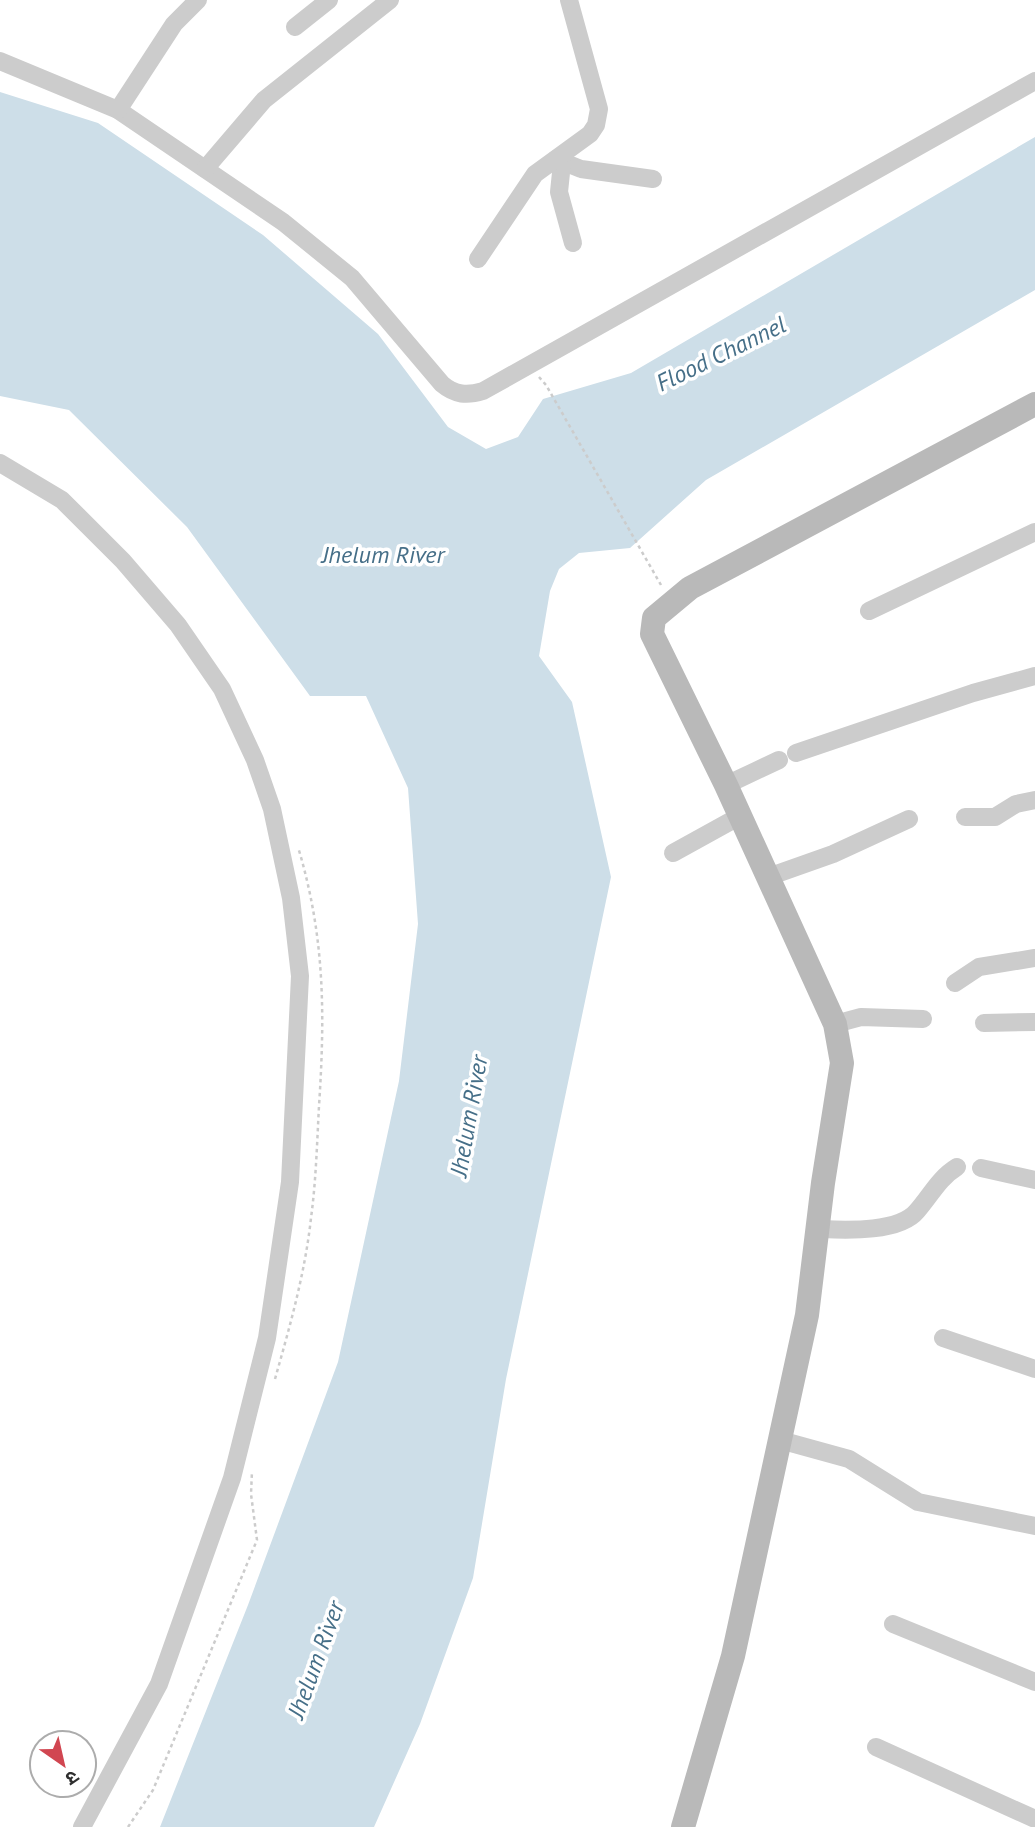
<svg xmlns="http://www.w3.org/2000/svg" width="1035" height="1827" font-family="'PT Sans','Noto Sans Devanagari',sans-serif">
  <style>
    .water { fill: #cddee8 }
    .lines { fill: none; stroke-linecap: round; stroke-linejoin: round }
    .path { stroke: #ccc; stroke-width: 2.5; stroke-dasharray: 3.5 3.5; stroke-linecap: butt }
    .street { stroke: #ccc; stroke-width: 18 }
    .secondary { stroke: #b9b9b9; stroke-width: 24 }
    .labels { text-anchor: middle; stroke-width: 7; stroke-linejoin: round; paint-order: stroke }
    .water-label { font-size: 24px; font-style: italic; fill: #466f88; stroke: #fff }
  </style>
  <rect width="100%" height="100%" fill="#fff"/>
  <polygon class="water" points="0,92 98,123 263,235 378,334 448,427 486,449 518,437 543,399 631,373 1035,137 1035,290 706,480 630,548 579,553 559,569 550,591 539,656 572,702 611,877 506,1379 473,1578 420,1724 374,1827 160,1827 248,1605 338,1362 399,1081 418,924 408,788 366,696 310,696 187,527 69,410 0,396"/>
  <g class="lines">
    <g class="path">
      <polyline points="539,377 546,385 661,585"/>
      <path d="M275,1379C290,1326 305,1273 311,1218C316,1181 317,1143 319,1106C325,1014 325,937 298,847"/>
      <polyline points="128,1827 153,1790 257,1540 251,1494 252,1471"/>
    </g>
    <g class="street">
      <polyline points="295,27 329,0"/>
      <path d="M0,61L118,110L283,222L352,278L442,384C455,395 467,396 483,391L1035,81"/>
      <polyline points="118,110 174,24 198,0"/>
      <polyline points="556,159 581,169 653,179"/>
      <polyline points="562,163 559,192 573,243"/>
      <polyline points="205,169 264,100 390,0"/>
      <polyline points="478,259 535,174 590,134 596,125 599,109 569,0"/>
      <polyline points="0,463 62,500 123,561 178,625 222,689 255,760 272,809 291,898 300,976 290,1182 267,1338 232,1478 159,1684 82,1827"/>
      <polyline points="869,611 1035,532"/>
      <polyline points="796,753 973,693 1035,676"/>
      <polyline points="726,785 779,760"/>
      <polyline points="965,817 995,817 1016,804 1035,800"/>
      <polyline points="673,853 740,816"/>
      <polyline points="768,877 833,854 909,819"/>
      <polyline points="955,983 979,967 1035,958"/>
      <polyline points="984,1023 1035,1022"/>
      <polyline points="835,1024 861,1017 923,1019"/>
      <polyline points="981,1168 1035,1180"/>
      <path d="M819,1229C845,1230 899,1233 917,1211C931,1195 939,1178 957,1167"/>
      <polyline points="943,1338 1035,1369"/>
      <polyline points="780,1440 849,1459 918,1502 1035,1526"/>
      <polyline points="893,1624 1035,1682"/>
      <polyline points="876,1747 1035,1819"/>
    </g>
    <polyline class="secondary" points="683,1827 733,1656 807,1315 823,1183 842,1063 835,1024 726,785 652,634 654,618 690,588 1035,404"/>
  </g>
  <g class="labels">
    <g class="water-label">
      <text transform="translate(721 354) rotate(-26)" y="8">Flood Channel</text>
      <text x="383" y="563">Jhelum River</text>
      <text transform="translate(469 1116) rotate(-80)" y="8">Jhelum River</text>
      <text transform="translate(316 1660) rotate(-70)" y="8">Jhelum River</text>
    </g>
  </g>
  <g transform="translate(63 1764) rotate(146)"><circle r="33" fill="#ffffff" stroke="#acacac" stroke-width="2"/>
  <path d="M0-5L12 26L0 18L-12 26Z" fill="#d14651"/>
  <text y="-10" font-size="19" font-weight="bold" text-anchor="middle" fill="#2f2f2f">उ</text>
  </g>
</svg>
